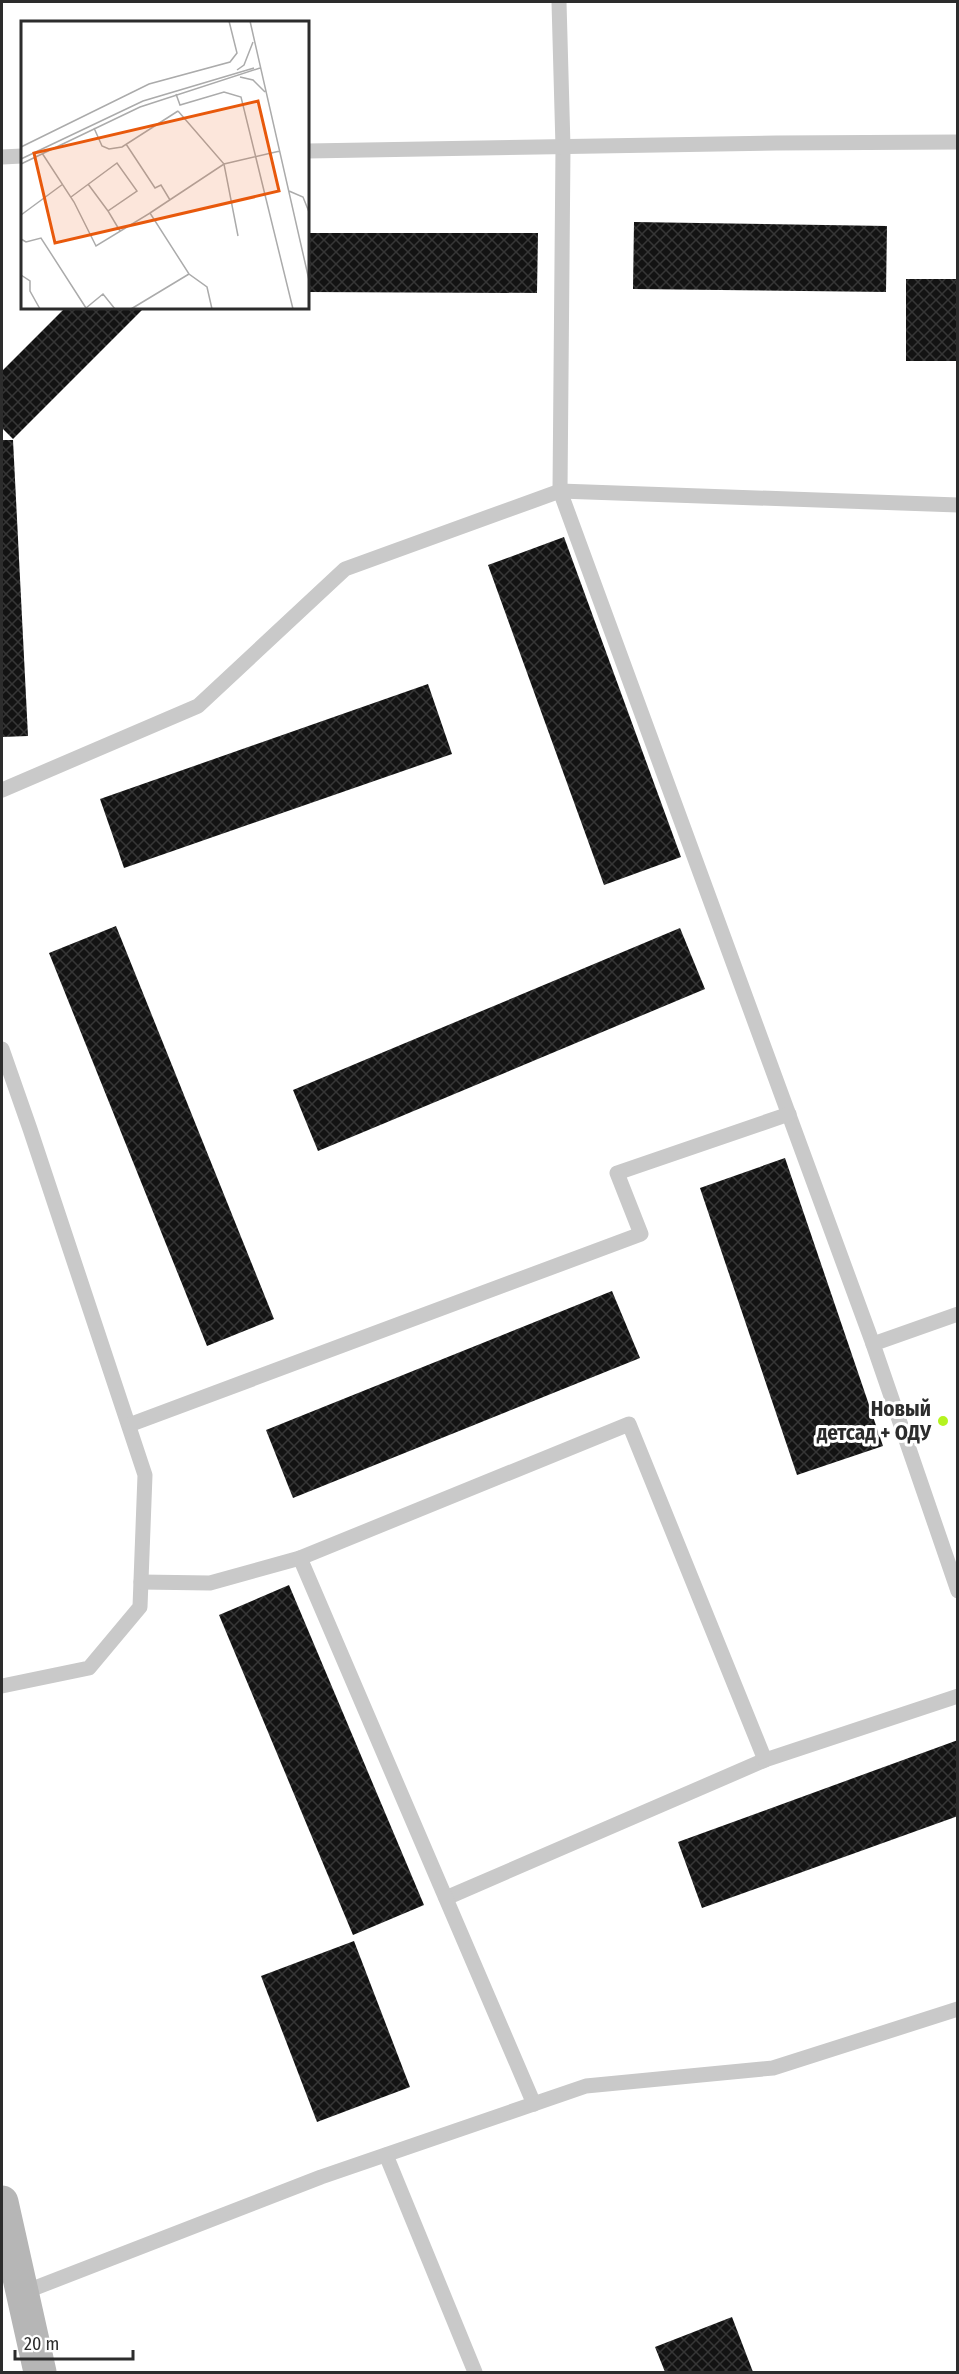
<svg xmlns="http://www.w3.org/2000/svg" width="959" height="2374" font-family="'Fira Sans Condensed',sans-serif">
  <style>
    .building { fill: url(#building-cross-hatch) }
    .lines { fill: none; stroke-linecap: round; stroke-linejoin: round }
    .lane { stroke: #c9c9c9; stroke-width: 15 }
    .secondary { stroke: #b6b6b6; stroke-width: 33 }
    .poi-dot { fill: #b5f31f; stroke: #fff; stroke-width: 2 }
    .labels { text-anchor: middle; stroke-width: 6; stroke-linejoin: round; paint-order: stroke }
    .poi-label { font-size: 21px; font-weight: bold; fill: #2c2c2c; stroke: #fff; text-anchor: end }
    .inset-road { fill: none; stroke: #ababab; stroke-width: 1.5 }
    .view { fill: #e8590c; fill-opacity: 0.15; stroke: #e8590c; stroke-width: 3 }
    .inset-edge { fill: none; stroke: #2c2c2c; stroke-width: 3 }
  </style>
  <defs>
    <pattern id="building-cross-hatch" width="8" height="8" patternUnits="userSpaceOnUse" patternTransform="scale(1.5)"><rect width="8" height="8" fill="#131313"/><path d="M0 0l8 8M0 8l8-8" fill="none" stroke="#363636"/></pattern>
  </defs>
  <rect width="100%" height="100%" fill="#fff"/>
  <g class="building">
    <polygon points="634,222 887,226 886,292 633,289"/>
    <polygon points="308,233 538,233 537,293 308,292"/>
    <rect x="906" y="279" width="52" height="82"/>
    <polygon points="65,308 144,308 13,439 2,428 2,371"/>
    <polygon points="2,440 13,440 28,736 2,737"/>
    <polygon points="564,537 681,857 604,885 488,565"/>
    <polygon points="428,684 452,754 124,868 100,799"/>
    <polygon points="116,926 274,1319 207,1346 49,953"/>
    <polygon points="680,928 705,989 318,1151 293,1090"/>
    <polygon points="785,1158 883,1446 797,1475 700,1188"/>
    <polygon points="612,1291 640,1358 293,1498 266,1430"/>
    <polygon points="289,1585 424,1905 353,1935 219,1615"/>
    <polygon points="958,1740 958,1816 702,1908 678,1842"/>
    <polygon points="354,1941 410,2087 317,2122 261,1976"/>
    <polygon points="732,2317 753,2372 665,2372 655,2347"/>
  </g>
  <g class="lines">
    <g class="lane">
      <polyline points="559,2 563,147 560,491 873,1344"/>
      <polyline points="308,151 776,143 958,142"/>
      <polyline points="2,157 22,156"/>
      <polyline points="2,790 198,706 345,569 560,491 958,505"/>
      <polyline points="2,1049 30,1129 145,1475 140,1607 89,1668 2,1686"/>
      <polyline points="958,1314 873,1344 958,1591"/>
      <polyline points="129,1425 641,1234 617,1173 789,1114"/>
      <polyline points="141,1582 210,1583 300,1558"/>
      <polyline points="446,1898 765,1760"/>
      <polyline points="534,2104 300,1558 629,1424 765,1760 958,1696"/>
      <polyline points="386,2155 475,2372"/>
      <polyline points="22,2293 321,2177 586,2086 773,2068 958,2009"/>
    </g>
    <polyline class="secondary" points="2,2202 40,2372"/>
  </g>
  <circle class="poi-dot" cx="943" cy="1421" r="6"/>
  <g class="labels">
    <g class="poi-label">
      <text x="931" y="1416">Новый<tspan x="931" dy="24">детсад + ОДУ</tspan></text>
    </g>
  </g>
  <g transform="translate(21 21)">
    <rect width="288" height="288" fill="#fff"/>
    <path class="inset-road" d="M229,0L288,259M216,49L223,44L232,21M219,56L232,59L244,71M155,73L159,84L203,71L220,76L272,288M157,90L203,143L217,215M73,107L81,125L88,128L101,126L157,90M105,123L134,167L140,164L149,179M0,126L128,63L209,41L216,32L208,0M21,132L53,181L75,225L129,192L168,253L186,266L191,288M0,138L122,80L233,47M0,143L119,86L239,47M67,163L87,190M268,170L282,176L288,191M50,176L96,142L116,170L87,190L99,210M129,192L203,143L259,130M0,194L42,163M0,218L5,221L20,217L65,287M0,254L9,260V270L19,288M65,287L82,273L94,288M110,288L168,253"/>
    <path class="view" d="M237,80L258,170L34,222L13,132Z"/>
    <rect width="288" height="288" class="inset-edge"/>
  </g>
  <rect width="959" height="2374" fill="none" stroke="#2c2c2c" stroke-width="6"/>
  <path d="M15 2350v9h118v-9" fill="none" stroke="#2c2c2c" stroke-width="3"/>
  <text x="24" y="2350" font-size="18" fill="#2c2c2c" stroke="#ffffff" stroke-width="4.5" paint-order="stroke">20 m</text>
</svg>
